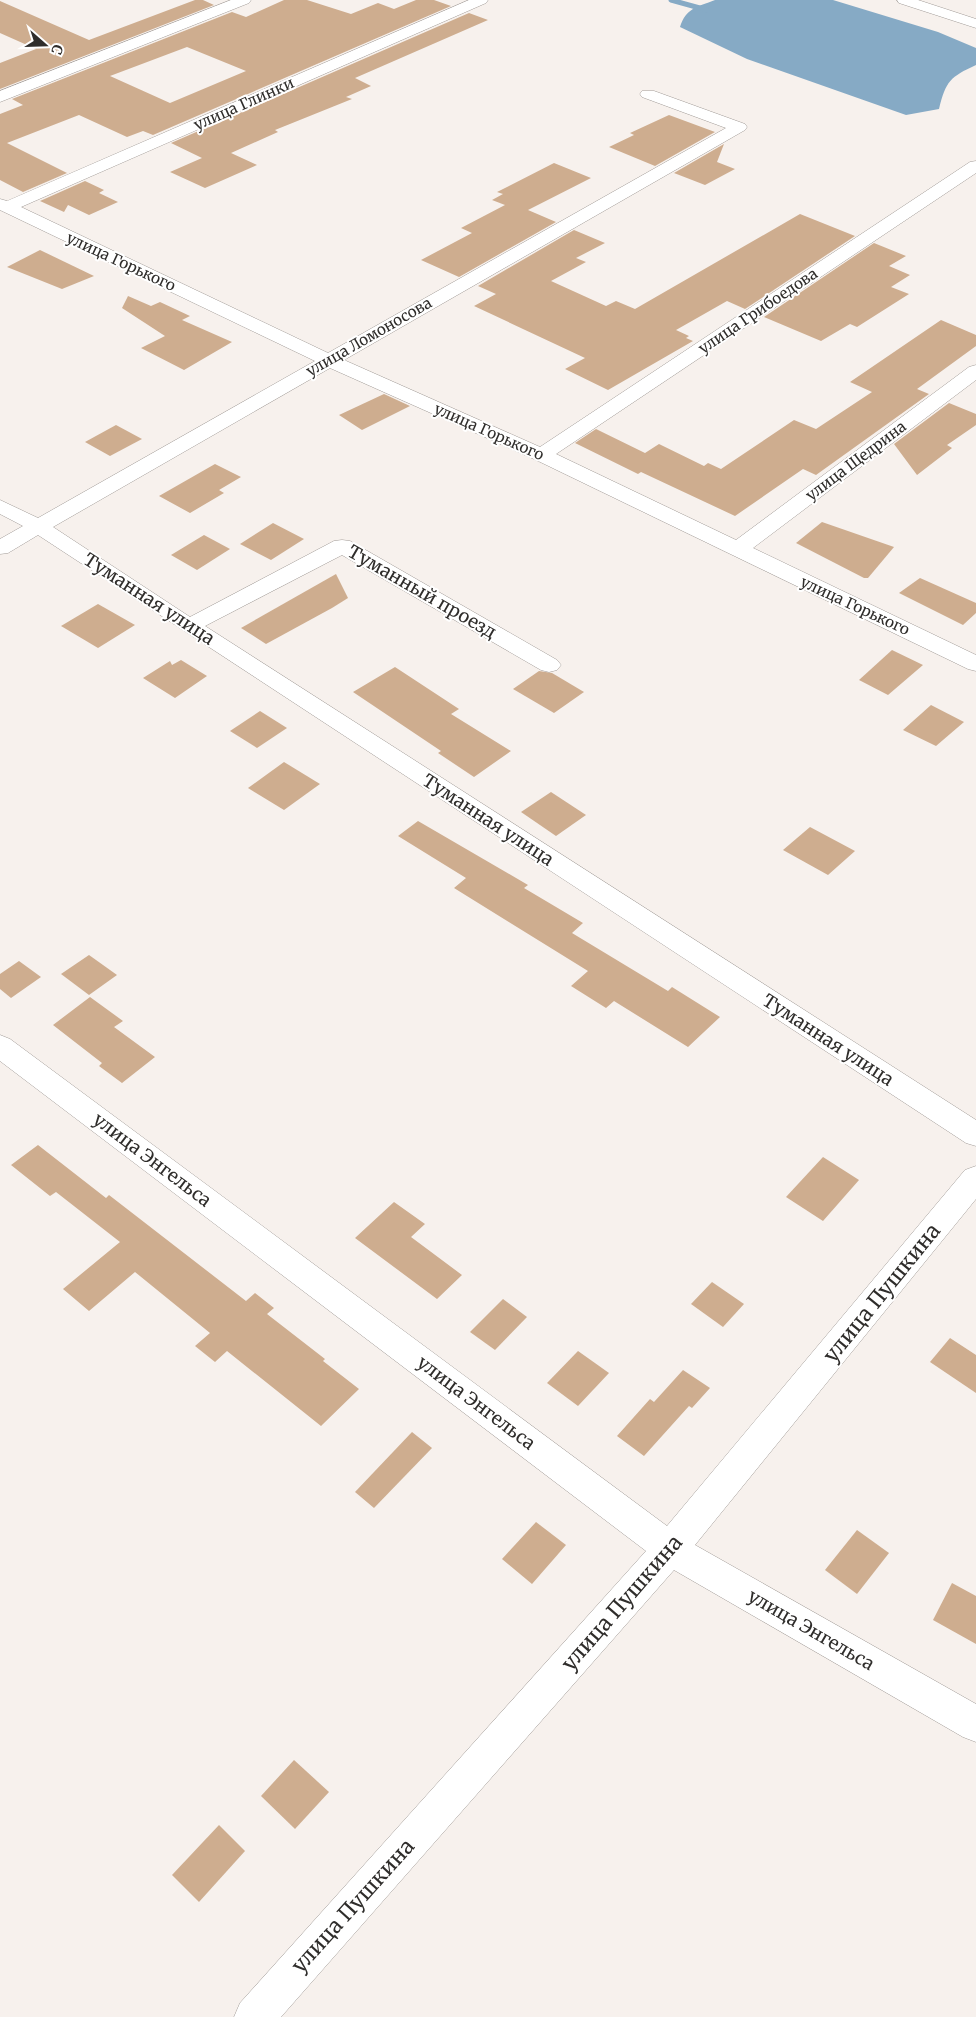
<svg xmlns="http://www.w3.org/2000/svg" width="976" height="2017" font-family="Merriweather,serif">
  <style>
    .water { fill: #86aac5 }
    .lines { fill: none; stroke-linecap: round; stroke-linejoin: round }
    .stream { stroke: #86aac5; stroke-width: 5 }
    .building { fill: #cead8f; fill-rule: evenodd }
    .street-casing { stroke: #a19b97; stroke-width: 1 }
    .street { fill: #fff; fill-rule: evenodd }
    .labels { text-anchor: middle; stroke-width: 4; stroke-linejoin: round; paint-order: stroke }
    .far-street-label { font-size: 15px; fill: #2f2d2b; stroke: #fff }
    .street-label { font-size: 18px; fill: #2f2d2b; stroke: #fff }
    .near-street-label { font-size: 21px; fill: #2f2d2b; stroke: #fff }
  </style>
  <rect width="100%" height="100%" fill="#f7f1ed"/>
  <path class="water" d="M715,0H833L938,32L976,48V65C950,77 946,81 939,109L906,115L747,59L680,27C686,8 697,7 715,0Z"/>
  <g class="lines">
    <polyline class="stream" points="671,0 707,10"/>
  </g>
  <g class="building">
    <polygon points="195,0 203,0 214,5 0,89 0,63 36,49 0,33 0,1 89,40"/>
    <path d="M284,0H307L351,14L378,3L394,9L416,0H434L451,6L153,135L143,131L127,137L79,115L7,143L67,173L23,192L0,180V114L23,105L12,99L232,12L246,17ZM187,47L246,71L170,103L110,76Z"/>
    <polygon points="469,13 488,20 355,78 371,86 346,97 352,99 275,130 278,132 231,153 257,165 205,188 170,172 202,158 171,143"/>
    <polygon points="669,115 715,132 655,166 609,147 634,135 630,133"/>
    <polygon points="724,144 717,162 735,169 705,185 674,173"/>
    <polygon points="554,163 591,178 528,210 556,222 459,277 421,260 472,233 461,228 505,205 492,200 503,194 497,192"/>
    <polygon points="85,181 104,190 99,193 118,202 89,215 68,205 64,212 40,201"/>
    <polygon points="800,214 855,236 745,309 727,301 676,330 689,336 686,338 693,341 608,390 565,369 585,358 474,306 496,294 478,286 574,230 605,243 576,258 586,262 551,281 606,306 616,301 635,309"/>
    <polygon points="874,243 906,256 889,266 910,275 891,287 909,294 857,327 850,324 821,341 764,317"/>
    <polygon points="40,250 94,276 62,289 7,267"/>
    <polygon points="128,296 151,306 160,302 190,316 182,320 232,342 184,370 141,348 165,336 122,308"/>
    <polygon points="941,320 976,335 976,346 917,389 929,394 816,475 803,469 735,516 641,472 638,474 575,443 596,429 645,453 659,444 704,466 708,463 721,469 794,420 816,429 872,392 850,382"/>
    <polygon points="384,394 410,406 362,430 339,415"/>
    <polygon points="949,403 976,414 976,425 947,445 952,448 917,475 894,444"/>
    <polygon points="116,425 142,439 110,456 85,442"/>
    <polygon points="215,464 241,477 219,490 224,493 190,513 159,496"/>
    <polygon points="822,522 894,547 868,578 864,578 796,543"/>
    <polygon points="273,523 304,539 271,560 240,544"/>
    <polygon points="204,535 230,549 197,570 171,555"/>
    <polygon points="336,574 348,598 332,608 266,644 241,628"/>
    <polygon points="920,578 976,603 976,613 963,625 899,593"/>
    <polygon points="98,604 135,625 98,648 61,626"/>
    <polygon points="892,650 923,665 888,695 859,680"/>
    <polygon points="181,660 207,676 175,698 143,678 170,661 172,665"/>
    <polygon points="395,667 459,709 451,714 511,751 474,777 438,753 441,751 353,692"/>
    <polygon points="539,671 552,673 584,692 554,713 513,689"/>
    <polygon points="931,705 964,722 936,746 903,730"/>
    <polygon points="260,711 287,728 257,748 230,731"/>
    <polygon points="284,762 320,784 284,810 248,788"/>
    <polygon points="551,792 586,815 556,836 521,812"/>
    <polygon points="418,821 528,885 524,888 583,923 572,933 668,991 672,987 720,1017 688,1047 614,1001 606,1008 571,986 588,971 454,888 466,878 398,836"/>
    <polygon points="810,827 855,851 828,875 783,850"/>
    <polygon points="89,955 117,975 89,995 61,974"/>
    <polygon points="19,961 41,977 11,998 0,989 0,974"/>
    <polygon points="90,997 123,1021 114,1027 155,1057 122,1083 99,1066 102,1063 53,1025"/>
    <polygon points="38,1145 106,1198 109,1195 246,1301 255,1293 274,1308 267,1314 325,1359 323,1361 359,1389 321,1426 227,1351 215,1362 195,1346 210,1333 135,1272 89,1311 63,1289 120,1242 56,1192 50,1196 11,1165"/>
    <polygon points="823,1157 859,1180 823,1221 786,1197"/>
    <polygon points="394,1202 425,1224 411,1237 462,1275 437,1299 355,1238"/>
    <polygon points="712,1282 744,1304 723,1327 691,1304"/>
    <polygon points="503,1299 527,1317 495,1350 470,1332"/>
    <polygon points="950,1338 976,1355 976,1393 930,1362"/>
    <polygon points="578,1351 609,1373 578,1406 547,1383"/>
    <polygon points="683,1370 710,1388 692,1408 689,1406 644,1456 617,1436 650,1399 654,1402"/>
    <polygon points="412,1432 432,1448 374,1508 355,1492"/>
    <polygon points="536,1522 566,1545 532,1584 502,1559"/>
    <polygon points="857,1530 889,1553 857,1594 825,1570"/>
    <polygon points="952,1583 976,1596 976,1644 933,1620"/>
    <polygon points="294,1760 329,1792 295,1829 261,1796"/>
    <polygon points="219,1825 245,1851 199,1902 172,1875"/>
  </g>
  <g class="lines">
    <g class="street-casing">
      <g id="street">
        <polygon points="231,0 251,0 249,3 0,102 0,91"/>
        <polygon points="469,0 488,0 486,3 21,207 328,353 726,128 642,97 640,94 642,91 654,91 745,124 747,127 745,130 344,360 540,447 970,162 976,161 976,173 556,454 736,540 969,367 976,365 976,380 753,548 976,655 976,671 968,669 534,459 330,368 53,527 190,617 334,541 342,540 350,541 557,660 561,665 557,670 549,672 541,670 342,555 205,626 976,1120 976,1146 966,1143 38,535 8,553 0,554 0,539 23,526 0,514 0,500 38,518 315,361 0,210 0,199 7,201"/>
        <polygon points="897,0 918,0 976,19 976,28 899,3"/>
        <polygon points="0,1035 10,1039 667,1526 965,1170 976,1166 976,1199 695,1545 976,1704 976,1742 963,1737 674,1570 281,2017 234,2017 240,2003 646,1551 0,1061"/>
      </g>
    </g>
    <use href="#street" class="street"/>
  </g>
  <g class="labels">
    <g class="far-street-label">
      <text transform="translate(244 104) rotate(-24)" y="5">улица Глинки</text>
      <text transform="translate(121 262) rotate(25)" y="5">улица Горького</text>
      <text transform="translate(758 311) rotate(-34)" y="5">улица Грибоедова</text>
      <text transform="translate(369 337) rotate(-30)" y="5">улица Ломоносова</text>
      <text transform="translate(489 432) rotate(24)" y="5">улица Горького</text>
      <text transform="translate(856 461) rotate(-37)" y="5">улица Щедрина</text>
      <text transform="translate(855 606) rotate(25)" y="5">улица Горького</text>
    </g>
    <g class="street-label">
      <text transform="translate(422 592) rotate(30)" y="6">Туманный проезд</text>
      <text transform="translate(149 599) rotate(33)" y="6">Туманная улица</text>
      <text transform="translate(488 820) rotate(33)" y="6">Туманная улица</text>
      <text transform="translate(828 1040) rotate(33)" y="6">Туманная улица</text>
      <text transform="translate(152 1160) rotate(37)" y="6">улица Энгельса</text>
      <text transform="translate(476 1403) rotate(37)" y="6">улица Энгельса</text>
      <text transform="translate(811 1630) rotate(30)" y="6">улица Энгельса</text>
    </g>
    <g class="near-street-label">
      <text transform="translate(882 1293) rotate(-51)" y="7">улица Пушкина</text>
      <text transform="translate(622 1603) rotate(-49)" y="7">улица Пушкина</text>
      <text transform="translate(353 1906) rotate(-48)" y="7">улица Пушкина</text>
    </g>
  </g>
  <g transform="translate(45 45) rotate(110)" stroke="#ffffff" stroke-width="4" paint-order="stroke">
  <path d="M0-4L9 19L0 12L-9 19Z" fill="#2f2d2b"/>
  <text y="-8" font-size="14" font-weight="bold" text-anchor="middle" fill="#2f2d2b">С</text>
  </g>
</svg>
